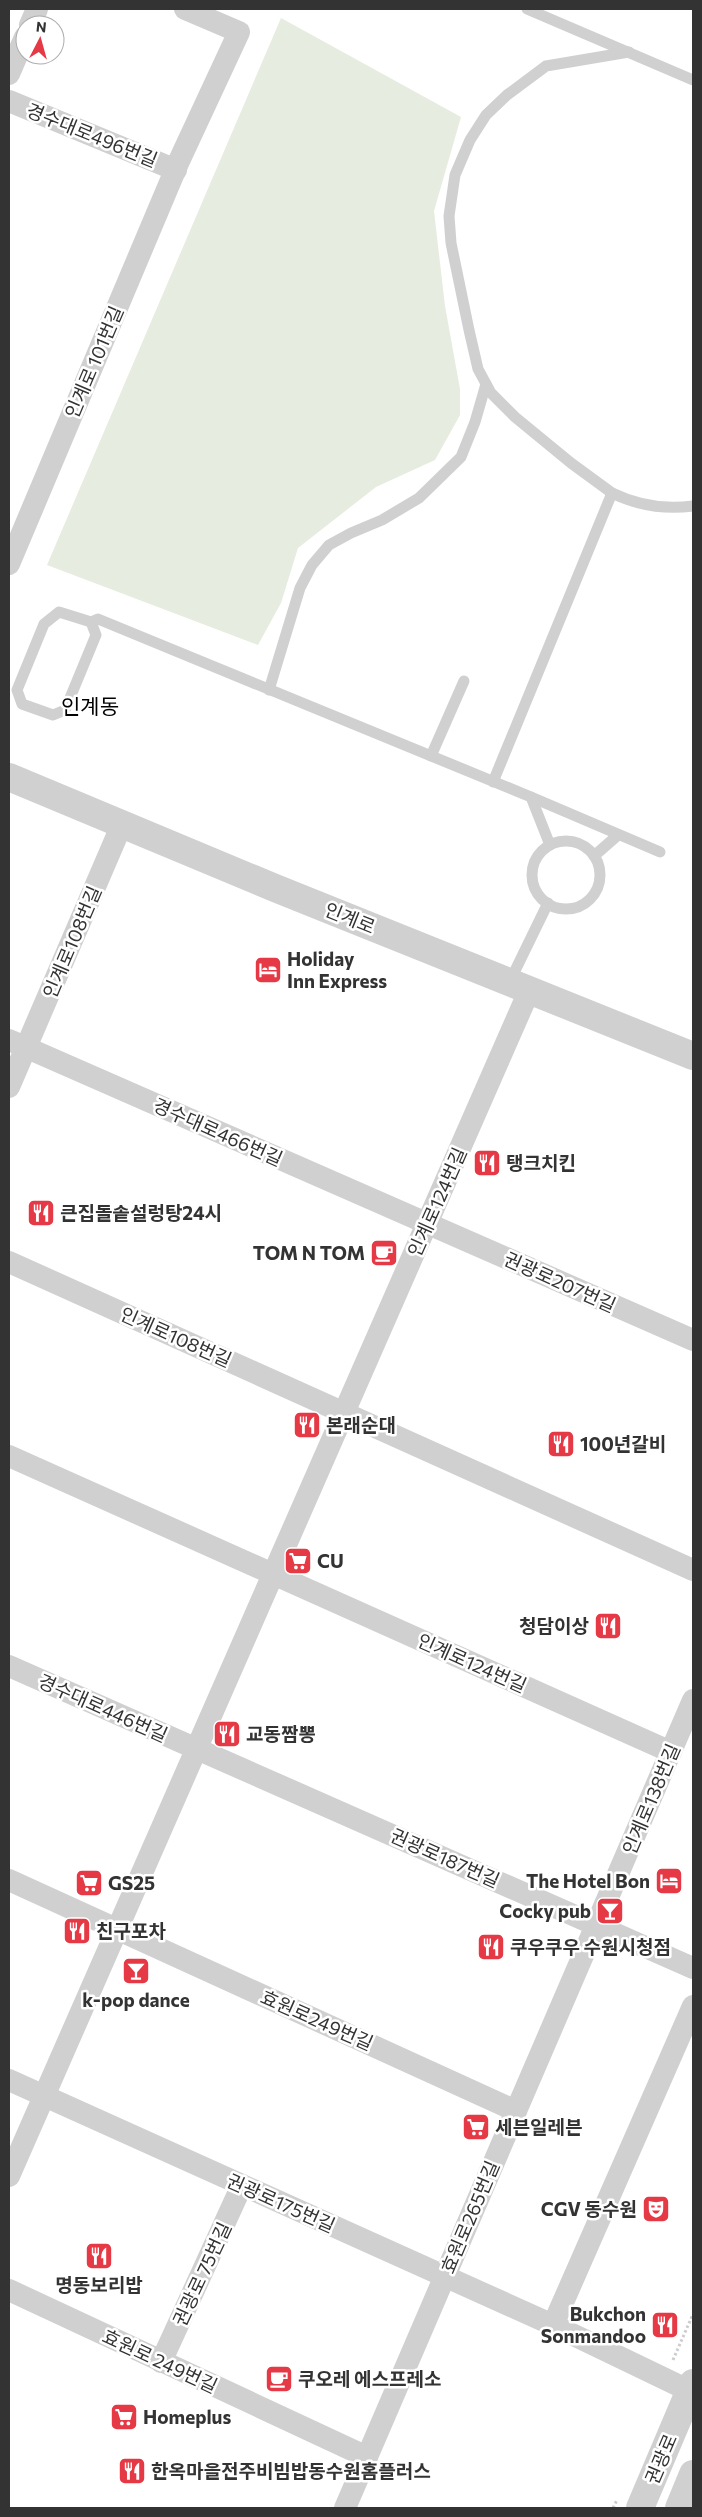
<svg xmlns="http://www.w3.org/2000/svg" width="702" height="2517" font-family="Commissioner,'Noto Sans KR',sans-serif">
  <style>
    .green { fill: #e6ecdf }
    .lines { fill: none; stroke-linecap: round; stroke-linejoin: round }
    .path { stroke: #cdcdcd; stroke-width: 3; stroke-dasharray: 2.5 2.5; stroke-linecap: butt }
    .service { stroke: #d0d0d0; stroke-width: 11 }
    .minor { stroke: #d0d0d0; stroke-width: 22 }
    .tertiary { stroke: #d0d0d0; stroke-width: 28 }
    .labels { text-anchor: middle; stroke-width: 5; stroke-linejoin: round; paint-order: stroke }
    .street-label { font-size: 19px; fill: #333; stroke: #fff }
    .poi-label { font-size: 19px; font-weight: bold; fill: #333; stroke: #fff; text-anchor: start }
    .quarter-label { font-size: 21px; fill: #000; stroke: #fff }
  </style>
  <rect width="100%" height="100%" fill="#fff"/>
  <polygon class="green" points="281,18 461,117 434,211 445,306 460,389 460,415 435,460 376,487 298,548 281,603 258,645 47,565"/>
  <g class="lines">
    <g class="path">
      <polyline points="673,2360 693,2314"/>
      <polyline points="613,2508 617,2500"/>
    </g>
    <g class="service">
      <polyline points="527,9 693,80"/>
      <polyline points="612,493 571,463 515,417 491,393 478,369 469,330 451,243 449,216 455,175 470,140 486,115 507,95 546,66 629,52"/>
      <polyline points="91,622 96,635 65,710 53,715 22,704 17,690 44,624 59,612 91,622 98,619 531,797 550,845"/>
      <polyline points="269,690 300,588 312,565 329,545 351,533 382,520 419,498 461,457 475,422 486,384"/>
      <polyline points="431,756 464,681"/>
      <path d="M493,782L612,493C639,506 664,510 693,506"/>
      <polyline points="531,797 660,852"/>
      <circle cx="566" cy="875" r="34"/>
      <polyline points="594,856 618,835"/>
      <polyline points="509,983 548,903"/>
    </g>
    <g class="minor">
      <polyline points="30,25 37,9"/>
      <polyline points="9,74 25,37"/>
      <polyline points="9,101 176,170"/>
      <polyline points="9,564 179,161 239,32 185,9"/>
      <polyline points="9,1040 693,1340"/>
      <polyline points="9,1087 122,824"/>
      <polyline points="9,1262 693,1570"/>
      <polyline points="9,1456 671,1752"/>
      <polyline points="9,1666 693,1968"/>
      <polyline points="9,1880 516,2111"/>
      <polyline points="9,2080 553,2325 690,2391"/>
      <polyline points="9,2176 529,991"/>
      <polyline points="9,2290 367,2457"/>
      <polyline points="553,2325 693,2006"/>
      <polyline points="161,2362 242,2185"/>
      <polyline points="345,2508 693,1700"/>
    </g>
    <g class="tertiary">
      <polyline points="9,777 275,888 693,1056"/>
      <polyline points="640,2508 693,2383"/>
      <polyline points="679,2508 693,2474"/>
    </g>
  </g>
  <defs>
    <g id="hotel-square" transform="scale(1.4375)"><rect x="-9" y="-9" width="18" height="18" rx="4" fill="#e63946" stroke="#fff"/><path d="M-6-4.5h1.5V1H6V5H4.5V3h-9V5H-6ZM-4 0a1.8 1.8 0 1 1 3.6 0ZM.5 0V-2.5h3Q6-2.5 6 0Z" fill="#fff"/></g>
    <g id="restaurant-square" transform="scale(1.4375)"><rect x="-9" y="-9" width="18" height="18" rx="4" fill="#e63946" stroke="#fff"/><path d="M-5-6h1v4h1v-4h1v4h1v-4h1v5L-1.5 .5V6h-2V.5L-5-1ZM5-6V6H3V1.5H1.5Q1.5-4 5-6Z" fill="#fff"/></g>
    <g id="cafe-square" transform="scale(1.4375)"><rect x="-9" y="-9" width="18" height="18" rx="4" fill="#e63946" stroke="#fff"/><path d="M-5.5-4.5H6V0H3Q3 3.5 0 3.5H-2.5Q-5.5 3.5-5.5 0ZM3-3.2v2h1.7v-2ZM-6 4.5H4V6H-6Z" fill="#fff"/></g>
    <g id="supermarket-square" transform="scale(1.4375)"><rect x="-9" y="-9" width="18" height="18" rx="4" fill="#e63946" stroke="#fff"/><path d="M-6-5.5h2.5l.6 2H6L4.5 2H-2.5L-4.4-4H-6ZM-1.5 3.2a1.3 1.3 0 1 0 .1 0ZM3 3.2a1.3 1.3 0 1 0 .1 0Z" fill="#fff"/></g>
    <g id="bar-square" transform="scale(1.4375)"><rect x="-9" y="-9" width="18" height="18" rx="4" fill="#e63946" stroke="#fff"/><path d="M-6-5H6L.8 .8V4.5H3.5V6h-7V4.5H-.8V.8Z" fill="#fff"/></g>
    <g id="theatre-square" transform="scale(1.4375)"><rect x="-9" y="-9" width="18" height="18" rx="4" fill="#e63946" stroke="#fff"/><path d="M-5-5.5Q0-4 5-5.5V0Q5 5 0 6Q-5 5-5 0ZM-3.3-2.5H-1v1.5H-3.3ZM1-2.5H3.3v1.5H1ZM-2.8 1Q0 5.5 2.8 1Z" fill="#fff"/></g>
  </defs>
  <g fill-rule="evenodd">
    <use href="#hotel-square" x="268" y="970"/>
    <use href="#restaurant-square" x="487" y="1163"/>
    <use href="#restaurant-square" x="41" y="1213"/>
    <use href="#cafe-square" x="384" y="1253"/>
    <use href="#restaurant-square" x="307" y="1425"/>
    <use href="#restaurant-square" x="561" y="1444"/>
    <use href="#supermarket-square" x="298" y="1561"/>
    <use href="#restaurant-square" x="608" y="1626"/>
    <use href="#restaurant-square" x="227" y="1734"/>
    <use href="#hotel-square" x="669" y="1881"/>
    <use href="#supermarket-square" x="89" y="1883"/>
    <use href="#bar-square" x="610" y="1911"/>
    <use href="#restaurant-square" x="77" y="1931"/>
    <use href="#restaurant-square" x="491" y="1947"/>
    <use href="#bar-square" x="136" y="1971"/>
    <use href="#supermarket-square" x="476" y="2127"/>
    <use href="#theatre-square" x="656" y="2209"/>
    <use href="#restaurant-square" x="99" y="2256"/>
    <use href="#restaurant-square" x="665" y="2325"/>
    <use href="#cafe-square" x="279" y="2379"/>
    <use href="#supermarket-square" x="124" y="2417"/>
    <use href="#restaurant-square" x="132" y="2471"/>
  </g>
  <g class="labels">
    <g class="street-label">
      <text transform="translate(92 135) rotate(22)" y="7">경수대로496번길</text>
      <text transform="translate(94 362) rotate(-67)" y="7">인계로 101번길</text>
      <text transform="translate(350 918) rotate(22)" y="7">인계로</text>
      <text transform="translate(72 942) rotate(-67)" y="7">인계로108번길</text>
      <text transform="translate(218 1132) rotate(24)" y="7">경수대로466번길</text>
      <text transform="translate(437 1202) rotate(-66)" y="7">인계로124번길</text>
      <text transform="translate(560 1282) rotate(24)" y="7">권광로207번길</text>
      <text transform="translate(176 1337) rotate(24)" y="7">인계로108번길</text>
      <text transform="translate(472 1663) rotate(24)" y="7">인계로124번길</text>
      <text transform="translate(103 1708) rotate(24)" y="7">경수대로446번길</text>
      <text transform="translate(651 1799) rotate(-67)" y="7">인계로138번길</text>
      <text transform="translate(445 1858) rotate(24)" y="7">권광로187번길</text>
      <text transform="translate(317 2020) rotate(24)" y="7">효원로249번길</text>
      <text transform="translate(281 2203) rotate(24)" y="7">권광로175번길</text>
      <text transform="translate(470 2217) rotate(-67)" y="7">효원로265번길</text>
      <text transform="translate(202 2274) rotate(-65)" y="7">권광로 75번길</text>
      <text transform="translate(160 2361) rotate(25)" y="7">효원로 249번길</text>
      <text transform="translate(661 2459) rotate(-67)" y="7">권광로</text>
    </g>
    <g class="poi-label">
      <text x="287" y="966">Holiday<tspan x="287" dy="22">Inn Express</tspan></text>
      <text x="506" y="1170">탱크치킨</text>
      <text x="60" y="1220">큰집돌솥설렁탕24시</text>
      <text x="365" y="1260" text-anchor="end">TOM N TOM</text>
      <text x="326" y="1432">본래순대</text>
      <text x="580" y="1451">100년갈비</text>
      <text x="317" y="1568">CU</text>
      <text x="589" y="1633" text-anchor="end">청담이상</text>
      <text x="246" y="1741">교동짬뽕</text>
      <text x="650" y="1888" text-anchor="end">The Hotel Bon</text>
      <text x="108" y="1890">GS25</text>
      <text x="591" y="1918" text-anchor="end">Cocky pub</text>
      <text x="96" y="1938">친구포차</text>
      <text x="510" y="1954">쿠우쿠우 수원시청점</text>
      <text x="136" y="2007" text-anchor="middle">k-pop dance</text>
      <text x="495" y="2134">세븐일레븐</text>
      <text x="637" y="2216" text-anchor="end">CGV 동수원</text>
      <text x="99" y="2292" text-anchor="middle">명동보리밥</text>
      <text x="646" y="2321" text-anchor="end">Bukchon<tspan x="646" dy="22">Sonmandoo</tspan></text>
      <text x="298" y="2386">쿠오레 에스프레소</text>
      <text x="143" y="2424">Homeplus</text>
      <text x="151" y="2478">한옥마을전주비빔밥동수원홈플러스</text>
    </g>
    <g class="quarter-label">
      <text x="90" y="714">인계동</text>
    </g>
  </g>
  <rect width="702" height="2517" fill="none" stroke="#333333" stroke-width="20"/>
  <g transform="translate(40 40) rotate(6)"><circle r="24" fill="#ffffff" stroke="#adadad"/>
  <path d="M0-4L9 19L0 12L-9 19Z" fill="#e63946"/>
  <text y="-8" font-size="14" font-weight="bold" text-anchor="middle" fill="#333333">N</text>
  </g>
</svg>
